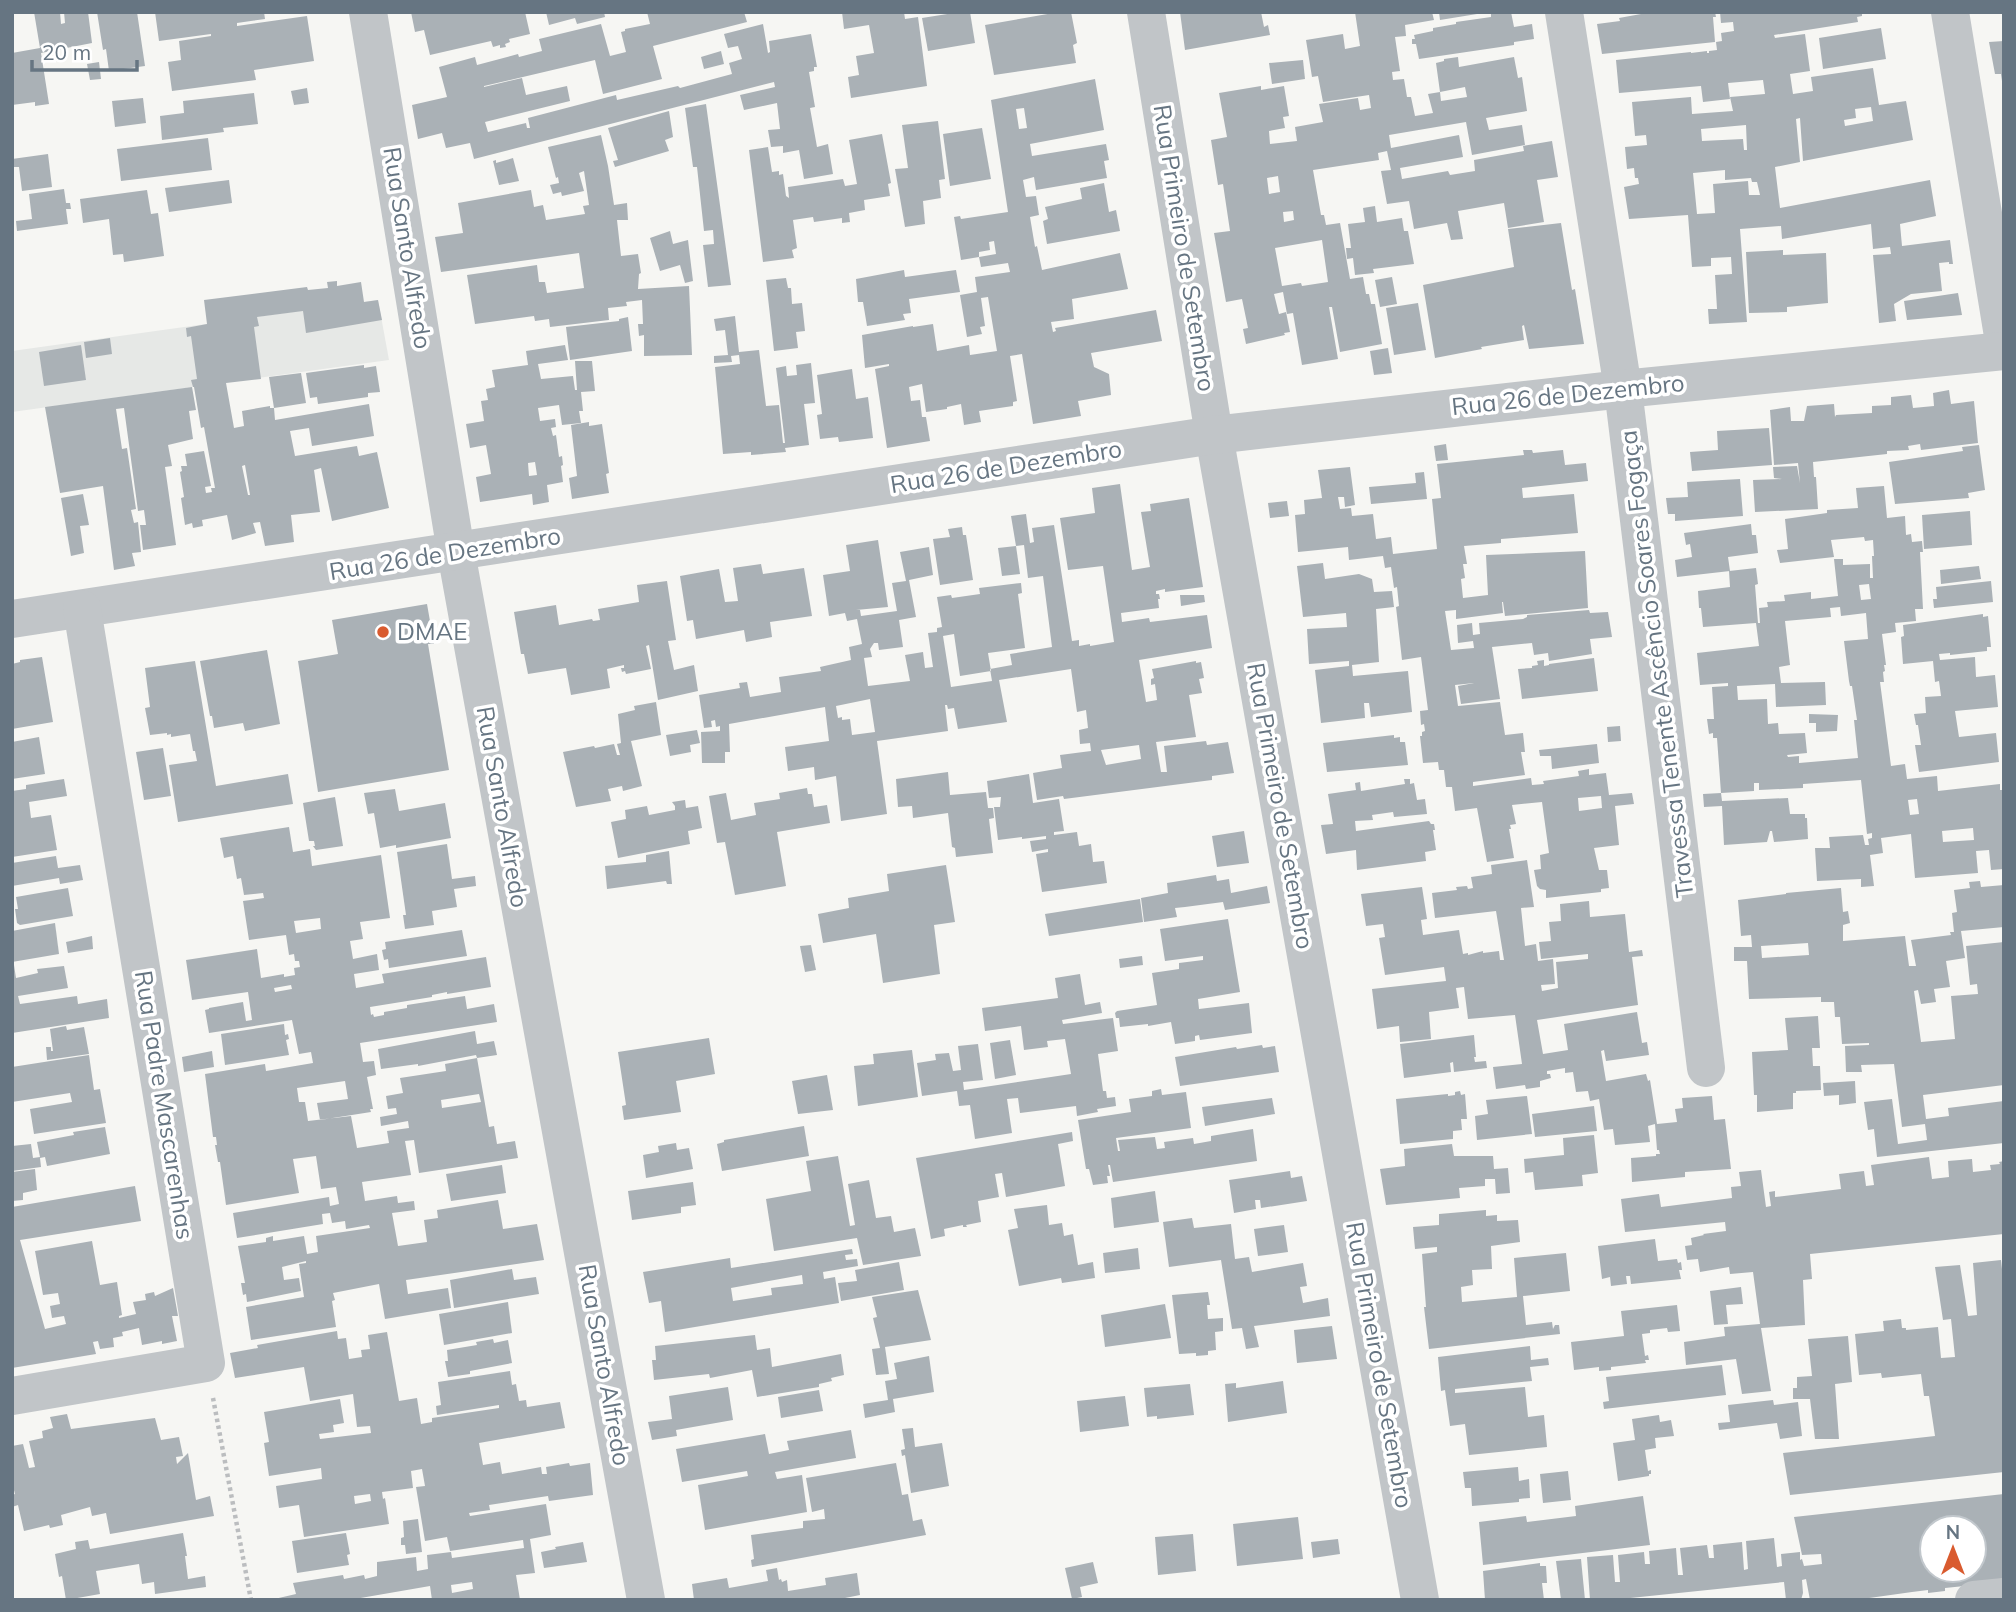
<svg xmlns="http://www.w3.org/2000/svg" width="2016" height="1612" font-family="Mulish,sans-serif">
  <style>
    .built { fill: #e6e8e6 }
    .building { fill: #aab1b6; fill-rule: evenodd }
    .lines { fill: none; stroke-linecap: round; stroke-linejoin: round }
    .path { stroke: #bbbdbf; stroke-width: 4.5; stroke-dasharray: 3.5 3.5; stroke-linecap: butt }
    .minor { stroke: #c1c5c8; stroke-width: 38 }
    .poi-dot { fill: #d95b2f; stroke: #fff; stroke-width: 2.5 }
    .labels { text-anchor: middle; stroke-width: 7; stroke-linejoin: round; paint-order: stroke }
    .street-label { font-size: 24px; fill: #667582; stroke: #fff }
    .poi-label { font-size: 24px; fill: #667582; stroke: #fff; text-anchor: start }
  </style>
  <rect width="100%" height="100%" fill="#f6f6f3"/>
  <polygon class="built" points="378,300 389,360 12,412 12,351"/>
  <g class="building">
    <polygon points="34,12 60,12 61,24 65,23 64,12 88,12 92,43 41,53 49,104 35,106 35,102 12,105 12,53 40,48"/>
    <polygon points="97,12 137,12 145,66 109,71 106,49 103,50"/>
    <polygon points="155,12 264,12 265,19 237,23 237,26 307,16 314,61 254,70 256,80 172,91 168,62 181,60 179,41 211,36 211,34 159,41"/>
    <polygon points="411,12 525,12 530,34 509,39 510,42 505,44 506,47 500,48 500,45 493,47 491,41 430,55 424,30 415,32"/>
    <polygon points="546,12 604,12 605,17 577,24 575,18 549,25"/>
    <polygon points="647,12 744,12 747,22 653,46 662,79 603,94 595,60 484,86 484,87 522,78 526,95 567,86 570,101 485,122 488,132 526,123 527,128 530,128 528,118 616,95 617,100 678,86 680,88 732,74 729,63 742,59 738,46 728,48 724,34 763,24 768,53 770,52 769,41 811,34 817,67 814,67 814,71 809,72 815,107 810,108 817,147 828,144 833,174 804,179 799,150 783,153 783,146 771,147 768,130 780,129 777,103 744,110 740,95 775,87 774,82 474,159 470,143 446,148 442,133 418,139 412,105 447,97 439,67 475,57 477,65 518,54 519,57 542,51 539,39 601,24 610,56 626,52 621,32 625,31 625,29 650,24"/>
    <polygon points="842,12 904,12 905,19 918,17 927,86 851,98 848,77 859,75 856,56 874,53 869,25 844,29"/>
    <polygon points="960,12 970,12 975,43 928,51 922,18"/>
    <polygon points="1059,12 1071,12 1077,43 1073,45 1076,63 994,75 985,25"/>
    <polygon points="1180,12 1261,12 1264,27 1268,25 1270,35 1185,50"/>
    <path d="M1355,12H1432L1434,20L1405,25L1406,36L1395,37L1400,71L1392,72L1393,80L1404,79L1407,97H1411L1415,116L1433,113L1428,94L1440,92L1441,101L1467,97L1465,87L1440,92L1436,63L1444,61V59L1458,57L1459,67L1514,57L1518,78L1522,77L1527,111L1486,118L1489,130L1522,125L1525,145L1472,155L1466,122L1389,135L1391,148L1459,135L1463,157L1400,168L1402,179L1448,171L1450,175L1475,171L1474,160L1524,151L1523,146L1552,141L1558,177L1537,180L1544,222L1508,228L1504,203L1458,211L1463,239L1451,240L1447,223L1414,229L1409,201L1387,204L1381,171L1391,170L1387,151L1378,153L1379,160L1313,170L1321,215H1324L1326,225L1340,223L1350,279L1363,277L1366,294H1369L1371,304H1375L1382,344L1340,352L1332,307H1329L1338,359L1302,365L1293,313L1287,314L1283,292L1274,294L1279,314L1286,312L1290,332L1284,333L1285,335L1246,344L1243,329L1248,328L1242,299L1226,302L1214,233L1230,231L1223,184L1218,185L1211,140L1227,137L1219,93L1261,86V90L1284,86L1289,116L1283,117L1285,128L1269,131L1270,144L1297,141L1295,127L1323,122L1319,104L1358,98L1360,110L1371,108L1369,95L1323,102L1318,76L1312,77L1306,40L1343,34L1345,49L1360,46ZM1278,176L1280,192L1269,194L1267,178ZM1293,211L1294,220L1284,222L1283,212ZM1322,240L1328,282L1302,286L1301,283L1282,286L1275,248Z"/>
    <polygon points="1439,12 1477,12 1477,14 1440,20"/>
    <polygon points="1491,12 1511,12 1514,27 1532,24 1534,39 1514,42 1514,45 1419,59 1416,44 1412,44 1412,39 1415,39 1414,35 1433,31 1433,28 1456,24 1456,22 1491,17"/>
    <polygon points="1652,12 1715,12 1716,17 1713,17 1715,42 1602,54 1597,24 1620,21 1619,18"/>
    <path d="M1720,12H1862V16L1857,17L1858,22L1774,35L1775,38L1805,34L1810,71L1790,74L1793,94L1813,91L1811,77L1873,68L1879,105L1906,101L1913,140L1803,161L1800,118L1796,119L1800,162L1775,167L1780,208L1930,180L1936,216L1900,224L1902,246L1950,240L1953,264H1949V262L1939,263L1942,291L1911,294L1894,304L1896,321L1879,323L1873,255L1891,254L1890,247L1873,249L1871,224L1782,239L1781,226L1740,229L1747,322L1709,324L1708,309H1717L1715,275L1732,274L1731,257L1711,258V266L1692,267L1688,215L1629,219L1624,187L1639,184L1638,178H1635L1634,168L1627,169L1625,147L1647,145L1646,135L1635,136L1632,102L1691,97L1692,114L1733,111L1730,97L1765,94L1763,80L1728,83L1730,99L1703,102L1701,86L1619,93L1616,60L1691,52V53L1707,51V53H1709V51L1717,50L1716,42L1722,41L1721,33L1734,31L1733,22L1721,23ZM1871,107L1873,121L1845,126L1844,120L1856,118L1855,109ZM1746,125L1747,150H1744L1743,139L1702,141L1701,129ZM1725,170V180L1751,178L1752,182H1757L1760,195H1749L1748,181L1713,184L1715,213L1697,214L1693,173Z"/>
    <polygon points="1881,28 1886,59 1823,69 1819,38"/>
    <polygon points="2004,41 2004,81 2002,81 2001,74 1995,74 1989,42"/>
    <polygon points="721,51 724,64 704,69 701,57"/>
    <polygon points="1303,60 1305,79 1272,84 1269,63"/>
    <polygon points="99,62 101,79 90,80 87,64"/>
    <path d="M1095,79L1104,130L1030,144L1032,156L1106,144L1109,160L1104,161L1107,178L1036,190L1034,177L1023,180L1026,197L1036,196L1039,215L1030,217L1035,247L1037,246L1042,270L1120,253L1128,289L1072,299L1074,319L1051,322L1053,332L1056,331L1055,328L1156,310L1162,341L1091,353L1094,367L1109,374L1111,395L1078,401L1081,416L1033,424L1022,354L1010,356L1017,401L1013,402V406L979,411L981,422L964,425L961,404L947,407V409L926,412L922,384L909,387L911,401L920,400L922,417H926L930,441L887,448L875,369L889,366V364L865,368L862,335L913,326V327L933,324L937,351L969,345L970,355L997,351L988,297L981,298L985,326L980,327L982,334L967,337L960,295L977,292L975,277L1010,272L1008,263L981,267L979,257L996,254L994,241L989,242L990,250L979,252V257L961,260L954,217L960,216L961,219L1008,212L991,100ZM1024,108L1027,128L1019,129L1016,109Z"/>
    <polygon points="307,88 309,103 294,105 291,91"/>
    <polygon points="254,93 258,124 223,128 224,132 162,140 160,116 184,113 183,101"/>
    <polygon points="143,98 146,123 115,127 112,101"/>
    <polygon points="706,104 731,285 708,287 703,245 714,244 713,230 704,231 697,167 693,167 685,108"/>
    <polygon points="669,111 673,137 665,140 669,151 615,167 613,161 618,160 608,128"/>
    <polygon points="938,121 945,179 939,180 941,198 923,201 925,224 905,227 895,169 908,168 902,125"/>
    <polygon points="982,128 991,179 950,186 943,134"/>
    <polygon points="882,134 891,183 888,184 890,196 864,200 865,210 849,213 850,222 842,223 842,218 814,222 813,217 793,220 797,248 792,250 794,258 763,262 749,150 768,147 772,172 779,171 779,175 783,174 786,196 789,198 788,187 843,179 845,186 857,184 849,140"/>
    <polygon points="601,135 608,166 614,205 627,203 628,220 617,220 621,256 638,254 641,273 639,274 638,289 689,286 692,355 644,356 644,335 639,336 638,324 643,324 642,300 626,302 627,306 608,308 609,320 550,327 549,319 535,321 534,316 475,324 467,275 537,265 539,282 545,282 547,293 584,288 579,253 441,272 435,237 463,233 458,203 531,190 534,207 543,205 546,220 585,214 583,206 589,205 584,171 579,173 584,191 562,196 561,192 553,194 550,185 559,183 558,177 556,178 548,147"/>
    <polygon points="208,138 212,170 121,181 117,149"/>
    <polygon points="48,154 52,187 22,191 19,167 12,167 12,159"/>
    <polygon points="513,158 519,181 499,185 493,161 496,160 496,163"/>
    <polygon points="229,180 232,203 169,212 165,188"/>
    <polygon points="1104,183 1109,212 1116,210 1120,231 1047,244 1043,221 1048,219 1045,207 1082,199 1080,188"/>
    <polygon points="64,189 66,203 70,203 71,209 66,209 68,224 17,231 16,221 32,219 29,194"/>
    <polygon points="147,190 151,214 158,213 164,256 124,262 123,254 113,255 109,219 83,223 80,199"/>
    <polygon points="1375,206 1377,222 1402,218 1404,231 1408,231 1414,264 1373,269 1374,273 1355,275 1353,258 1347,259 1346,248 1351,248 1348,224 1365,222 1363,208"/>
    <polygon points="1561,223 1572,290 1575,289 1584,344 1529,349 1524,325 1522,326 1524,340 1481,347 1482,349 1435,358 1423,285 1514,267 1508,229"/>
    <polygon points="670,231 673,244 688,240 693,281 685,283 680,265 660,271 650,238"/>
    <polygon points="1783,250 1783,255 1826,253 1828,303 1787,307 1787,312 1749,313 1746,252"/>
    <polygon points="904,270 905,277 956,270 960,292 909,299 911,313 903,314 905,320 867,326 863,302 858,302 856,279"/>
    <polygon points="1392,277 1397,304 1380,307 1375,280"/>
    <polygon points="786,278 788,288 791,288 792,304 802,303 805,331 796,332 798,348 774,351 766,280"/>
    <path d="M337,281V286L361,282L364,302L378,300L382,320L306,333L303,311L257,317L259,326L254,327L261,379L226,383L234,428L244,426L242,411L270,406V408H274L275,420L369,404L374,436L312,446L309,428L290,431L295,456L357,446L359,456L377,452L389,508L332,521L321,468L314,470L320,512L291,515L294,542L265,546L260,522L253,523L256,533L232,540L227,515L202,520L203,526L193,528L192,523L185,525L181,498L184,497L180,472L182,471L181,466H187L185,454L204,451L211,486L205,487L206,493L212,492L211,488H215L204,427L201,428L194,387H193L191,380L197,379L191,336L187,337L186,328L207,324L204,300L307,287L308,290L328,288L327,282ZM245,465L250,495H248L242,466Z"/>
    <polygon points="1958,293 1962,315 1907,320 1904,301"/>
    <polygon points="1418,303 1426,350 1394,355 1386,308"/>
    <polygon points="735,316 739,352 759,350 766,406 779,405 783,443 785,443 776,368 786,366 787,376 797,375 796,365 811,363 815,403 804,404 809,445 785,448 786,452 751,455 751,452 723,454 715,367 740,364 739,355 731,356 732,362 714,363 714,356 728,355 725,330 716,331 714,319"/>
    <polygon points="628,317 632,351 570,360 566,327 619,321 619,319"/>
    <polygon points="110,338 112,354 86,358 84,342"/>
    <polygon points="81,345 86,380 44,386 39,352"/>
    <path d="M565,345L568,360L538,364L541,379L573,376L575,390H577L575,361H592L595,391L581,392L583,411H579L581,423L562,425L559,405L538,408L540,421L555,419L556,427L551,428L553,436L556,435L559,457L562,456L563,465L561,466L563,482L547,485L549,502L533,505L532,494L480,502L476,477L491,474L486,445L470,448L466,424L484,421L481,401L488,400L486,389L495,387L492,370L528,365L526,351ZM535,462L537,475L529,476L528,463Z"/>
    <polygon points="1388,348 1392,373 1374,375 1370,351"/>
    <polygon points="364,365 364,368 376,366 380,392 368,393 368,397 318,404 317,397 310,398 306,373"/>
    <polygon points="852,369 856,399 868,397 873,438 839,442 838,437 820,439 817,415 822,414 817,375"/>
    <polygon points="301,373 306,403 274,408 269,377"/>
    <polygon points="192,387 196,410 189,411 193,439 168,445 172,466 165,467 176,545 143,550 140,525 146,525 144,510 138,511 124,408 116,409 122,449 127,448 136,509 131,510 134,523 138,522 141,552 132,553 135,566 114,570 103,486 60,493 45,407"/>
    <polygon points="1949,390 1951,404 1974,401 1978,443 1921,450 1920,444 1908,446 1909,450 1887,451 1887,454 1813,462 1814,477 1816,477 1818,509 1755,512 1753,480 1782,479 1774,478 1773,467 1797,466 1800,483 1798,463 1774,465 1770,410 1790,407 1791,421 1804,421 1807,406 1834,404 1835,417 1836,415 1872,413 1872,406 1891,405 1891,397 1911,395 1913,408 1934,406 1933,393"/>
    <polygon points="589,422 589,426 602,424 609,473 606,474 609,493 572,499 569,478 577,476 571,425"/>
    <polygon points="1769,428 1772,465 1692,471 1690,452 1718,450 1717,431"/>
    <polygon points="1446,444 1448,460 1436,461 1434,446"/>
    <polygon points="1979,445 1985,490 1968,493 1969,498 1895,504 1889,462 1963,451 1962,447"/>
    <path d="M1523,450H1532L1533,453L1563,450L1565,465L1586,463L1588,481L1522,488L1523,498L1574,494L1578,533L1501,539V543L1464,546L1467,564H1463L1465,578L1461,579L1463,598L1488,595L1486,555L1585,551L1588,608L1505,616L1503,602H1502L1503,613L1456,619V610L1445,611L1451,650L1474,648L1473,641L1458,643L1457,625L1472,623L1473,635L1480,634L1479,623L1523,619L1527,617V615L1589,610L1590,613L1608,612L1612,637L1590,639L1592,654L1549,661L1548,653L1534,655L1532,643L1492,647L1500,699L1461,704L1458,686L1474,683L1455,685L1458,706L1500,702L1505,735L1523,733L1525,752H1521L1525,775L1473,782V786L1531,778L1532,785L1544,784L1543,781L1579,776L1578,771L1589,769V775L1606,773L1609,795L1632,793L1634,804L1615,806L1619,845L1594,848L1599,870H1607L1609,888L1601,889V892L1546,898V890L1540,889L1537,886L1534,870L1541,869L1540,855L1549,853L1542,802L1512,805L1516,824L1510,825L1511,829H1509L1514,858L1487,862L1477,808L1455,811L1452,787H1446L1444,770H1439L1438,762L1423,763L1420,736H1422V732L1425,731L1424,724L1421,725L1420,711L1428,710L1421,657L1402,660L1396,607L1399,606L1397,587L1394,588L1391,567L1385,568L1383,556L1349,560L1348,547L1298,552L1295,515L1305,514L1304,500L1322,498L1318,470L1350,467L1355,505L1345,507L1344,497H1338L1340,509L1351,508L1352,516L1373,514L1376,539L1391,537L1393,554L1437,549L1432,499L1441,498L1437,464L1524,455ZM1601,796L1602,808L1579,811L1578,798Z"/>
    <polygon points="1424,472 1427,499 1371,504 1369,487 1416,483 1415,473"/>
    <polygon points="1740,479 1743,516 1675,521 1675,514 1668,514 1666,498 1688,497 1687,482"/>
    <path d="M1120,484L1132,570L1150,567L1141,512L1151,511L1150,504L1189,498L1203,587L1165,592V589L1156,591V594H1159L1160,599H1158L1159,608L1121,613L1122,622L1149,618L1150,622L1207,615L1212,648L1139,660L1146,702L1157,700L1155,684L1151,685V679L1154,678L1152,669L1196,661V663L1201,662L1204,678L1199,679L1202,693L1189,695L1196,737L1156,742L1161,772H1167L1164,746L1206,741L1207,745L1228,742L1234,773L1212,776V780L1064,799L1063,796L1037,800L1033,773L1062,768L1060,755L1091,751L1090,743L1080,744L1079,730L1088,728L1086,710L1077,712L1071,669L999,680L1007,722L958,729L954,708L948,709L947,705H945L948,731L877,741L887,814L841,821L836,776L815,780L814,767L788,771L785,747L829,741L825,707L729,724L730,752H725V763H702L701,732L720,731V726L716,727L715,720L711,721L712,727L704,728L699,695L740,688L739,683L747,682L750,697L781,692L779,677L821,671L820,667L851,660L849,647L862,644L857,619L847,621L845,613L829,616L823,575L850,571L846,545L878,540L888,607L856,610H860L861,616L897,611L892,583L906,581L900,552L929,547L933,575L909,580L916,617L899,620L903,647L879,650L878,643H874L870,649L872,657L864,658L868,686L910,681L905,655L923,652L925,668L933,667L928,633L937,632V628L942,627L937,597L951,595L952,598L980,594L979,588L1021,583L1022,593L1018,594L1025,648L988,653L991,671L960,676L954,634L943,636L951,687L992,681L990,669L1012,665L1010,654L1052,647L1043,576L1028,578L1024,545L1016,546L1011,516L1026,514L1030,543L1034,542L1032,528L1054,525L1072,641L1079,640V646L1090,644V646L1114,642L1103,566L1068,570L1060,518L1095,513L1092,488ZM870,699L875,732L852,735L850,719L842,720V717L838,718L836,706ZM1139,745L1141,759L1106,765L1101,750Z"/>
    <path d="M1884,486L1887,518L1905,516L1906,535L1911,534L1912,542L1922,541L1923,552H1920L1923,609H1915L1916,621L1895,623L1896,632L1882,634L1886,665H1884L1885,671L1883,672L1884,682H1880L1891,766L1905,764L1907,779L1937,776L1938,791L2000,784V790H2004V869L1991,870L1989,850L1976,851L1978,873L1915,878L1911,834L1881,838L1883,853L1870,855L1874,886L1861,887V879L1817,881L1815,848H1830L1829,837L1863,835L1865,845H1869L1868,839L1872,838V833L1867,834L1861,780L1803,784V788L1759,790V783H1754V791L1721,793L1722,801L1788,798L1790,814H1805V818H1807L1808,839L1774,842L1772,831H1770L1767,842L1724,845L1722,806L1704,807L1703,794L1721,793L1717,738H1713V733L1709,734L1707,719H1714L1712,687L1728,686V683L1700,685L1697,653L1759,646L1756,623L1703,627L1701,608H1699L1698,591L1730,587L1729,571L1756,568L1758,584L1755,585L1758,623H1756H1760L1759,608L1768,607L1767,602L1785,601L1784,595L1811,592V599L1838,596L1834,559H1843V565L1870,564V578H1873L1872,556H1874L1873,540L1865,541L1864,537L1831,540L1834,557L1780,563L1777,550L1788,549L1785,519L1827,513V510L1858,508L1856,488ZM1869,584L1871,599L1861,600L1859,585ZM1840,607L1841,616L1866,613L1868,639L1844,641L1849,681L1850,686H1852L1857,720H1854L1858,758L1799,763V756L1788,757L1787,755L1807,753L1805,733L1779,734L1778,723L1768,724L1767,699L1738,700L1737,686L1775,684L1776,707L1826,705L1825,682L1781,683L1779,667L1790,665L1785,621L1831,617L1830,608ZM1917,799L1919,814L1910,815L1908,800ZM1973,828L1974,840L1943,842L1942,831Z"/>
    <polygon points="83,494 89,525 80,526 84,553 71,556 61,498"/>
    <polygon points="1287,501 1289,516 1270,518 1268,503"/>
    <polygon points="1970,511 1972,545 1924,549 1922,515"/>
    <polygon points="1751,524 1752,535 1756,535 1758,553 1728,557 1730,571 1677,577 1675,560 1692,557 1690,544 1686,545 1684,533"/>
    <polygon points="962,527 963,535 966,535 973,580 940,585 933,539 950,537 948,529"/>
    <polygon points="1016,546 1020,574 1002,576 998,548"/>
    <polygon points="1323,563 1325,579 1359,574 1372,579 1374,592 1392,591 1394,607 1376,609 1379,662 1352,665 1353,676 1408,671 1412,712 1371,717 1369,703 1364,703 1365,718 1321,723 1315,670 1349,666 1349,661 1309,664 1307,629 1347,627 1346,613 1303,617 1297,566"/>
    <polygon points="761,564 763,574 804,568 812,616 770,622 772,637 746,642 744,630 696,639 693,620 687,621 680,576 719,569 725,602 738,601 733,568"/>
    <polygon points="1979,566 1981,579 1941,584 1940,570"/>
    <polygon points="667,581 676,640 668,641 674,670 694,665 698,691 658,700 649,645 646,646 651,669 626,674 625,671 622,672 621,668 624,668 624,665 607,669 610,688 571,695 566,668 528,674 524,654 521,654 514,612 556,605 559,625 592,619 593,621 600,620 598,609 639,602 637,585"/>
    <polygon points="1991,581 1993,602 1934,608 1933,599 1937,599 1936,587"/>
    <polygon points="1180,595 1204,595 1205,602 1181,606"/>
    <polygon points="427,604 434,644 428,644 449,770 318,792 298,661 338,654 332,620"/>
    <polygon points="1983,614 1983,617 1988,616 1991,647 1987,647 1987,651 1950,655 1950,653 1939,654 1940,660 1975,657 1976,677 1995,675 1998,707 1955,711 1959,737 1996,733 1999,762 1919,772 1915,745 1921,745 1918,725 1916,725 1914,714 1926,713 1925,697 1941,696 1939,681 1935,682 1933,661 1903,664 1901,637 1904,636 1903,625"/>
    <polygon points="267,650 280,724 245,731 243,723 214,728 212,716 210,716 200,661"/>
    <polygon points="42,657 53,722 12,729 12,664 20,662 20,660"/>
    <polygon points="1594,658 1598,691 1522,699 1518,669 1532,668 1532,666 1538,665 1537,661 1544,660 1544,666 1549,665 1549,664"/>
    <polygon points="195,661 216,786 288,774 293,804 178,822 169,765 197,761 195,751 193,751 190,734 171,737 171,734 167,735 167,733 150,735 145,708 150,707 145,668"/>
    <polygon points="656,702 661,735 631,741 642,786 623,791 622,786 608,789 611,801 576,807 563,752 594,746 595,748 614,744 617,755 620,755 617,744 621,743 618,714 635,710 634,706"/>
    <polygon points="1809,714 1838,715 1837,731 1816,732 1816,723 1809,723"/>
    <polygon points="1620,726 1621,741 1608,742 1607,727"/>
    <polygon points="697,730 700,743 690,745 691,752 670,756 666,735"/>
    <polygon points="1394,735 1394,738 1400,737 1400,742 1405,742 1408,765 1327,772 1323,743"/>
    <polygon points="39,737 45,774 12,779 12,742"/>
    <polygon points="1597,744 1599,763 1552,769 1551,756 1540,756 1539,750"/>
    <polygon points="163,748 171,796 144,800 136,752"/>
    <polygon points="948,772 950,795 986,792 988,808 993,808 994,818 989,819 993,853 956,857 955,848 952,847 948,813 913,818 912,806 898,807 896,779"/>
    <polygon points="1029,774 1033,803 1059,799 1064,831 1054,832 1054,835 1077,832 1079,846 1091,844 1093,862 1104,861 1107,883 1042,892 1036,854 1048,852 1048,849 1032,852 1030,841 1046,839 1046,836 1022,839 1022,837 998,840 994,807 1000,807 1001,797 989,798 987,781"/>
    <polygon points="64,779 67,796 29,802 31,818 51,815 57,850 12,857 12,791 26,789 26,785"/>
    <polygon points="1404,779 1410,779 1410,784 1414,783 1417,800 1425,799 1427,814 1394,817 1393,812 1372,815 1373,820 1355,821 1356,831 1429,821 1431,824 1434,824 1435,830 1433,830 1436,850 1425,852 1426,861 1357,870 1356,850 1326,854 1321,825 1333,824 1328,794 1356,790 1355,783 1360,782 1361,791 1405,784"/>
    <polygon points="807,788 808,794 812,794 814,807 827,805 830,823 777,832 786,886 735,895 725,842 717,843 709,796 726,793 731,820 756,815 754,803 780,799 779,793"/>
    <polygon points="395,789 399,811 445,803 451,838 396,848 396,845 380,848 374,813 368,814 364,793"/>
    <polygon points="335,797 343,846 316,850 313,846 315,846 314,841 309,841 303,803"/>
    <polygon points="685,800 686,808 698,806 702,828 688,831 690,844 618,858 611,822 626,819 625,810 647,806 649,815 675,810 675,806 672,802"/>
    <path d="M289,827L293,852L310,849L312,866L381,855L390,918L360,922L363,939L350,941L353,959L377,954L379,970L354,974L356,988L384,983L382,974L486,957L491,987L447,994V992L432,995V997L370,1007L371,1015L373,1014L374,1017L384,1015V1012L407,1008V1005L465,996L467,1009L494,1004L497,1022L360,1043L363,1062L374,1061L376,1075L367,1077L373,1109H370L371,1112L320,1120L317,1103L348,1099L345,1081L297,1088L299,1102H305L308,1121L351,1116L357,1148L389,1143L387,1131L409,1128L408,1121L381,1126L380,1117L397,1114L396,1108L388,1109L386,1096L403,1093L400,1078L446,1071L445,1064L477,1058L489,1127L494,1126L497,1144L515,1141L518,1158L419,1173L414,1140L405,1141L411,1175L362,1182L365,1201L397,1196L398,1203L414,1201L415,1210L392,1213L398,1246L427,1242L424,1220L438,1218L437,1210L498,1200L503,1229L537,1224L544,1260L406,1280L408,1294L448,1288L451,1308L385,1319L379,1284L333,1293L335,1300L332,1301L336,1327L251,1340L246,1307L304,1297L299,1264L306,1263V1261L282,1267L284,1280L299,1278L301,1291L247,1302L246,1294L243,1295L241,1283H245L238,1246L266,1242V1238L273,1236V1241L304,1236L307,1254L318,1252L316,1236L370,1228L369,1225L346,1229L345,1221L332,1223L330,1213L322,1214L323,1224L237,1238L233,1213L329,1197L330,1206L339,1204L336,1187L321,1189L316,1156L293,1159L299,1193L226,1205L220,1162H218L215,1145H217L216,1137H213L205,1074L265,1064L266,1071L313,1063L311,1052L299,1054L292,1020L209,1033L205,1010L209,1009V1008L243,1002L246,1021L252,1020L248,992L192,1000L186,960L257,949L261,978L284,974V977L295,975L294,968L300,967L299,961H295L294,954L289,955L286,935L249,940L243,901L264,898L263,893L244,895L241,878L237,879L233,856L224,858L220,838ZM320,918L321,929L296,933L294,921ZM291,985L292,989L275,992L274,988ZM479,1094L481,1102L442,1108L441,1100Z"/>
    <polygon points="1244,831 1249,863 1217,867 1212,836"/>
    <polygon points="447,844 452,879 475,876 476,886 454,889 457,907 432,911 434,925 405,929 403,915 406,915 397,852"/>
    <polygon points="669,851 672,884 667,884 666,881 607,889 605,866 646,862 646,855"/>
    <polygon points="56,856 58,868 80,865 83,880 60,884 59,878 12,886 12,863"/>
    <polygon points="1527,860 1534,907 1521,908 1525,946 1536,944 1538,961 1553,959 1555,984 1541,985 1542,991 1558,988 1556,962 1588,959 1588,954 1541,959 1539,942 1551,941 1549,922 1561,921 1560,904 1589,901 1590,917 1625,914 1629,952 1642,950 1643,956 1632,957 1638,1005 1537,1020 1543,1054 1568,1050 1564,1024 1637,1012 1642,1043 1647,1042 1649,1055 1606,1061 1604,1050 1601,1051 1606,1081 1646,1074 1648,1081 1650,1080 1657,1124 1677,1122 1675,1109 1683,1108 1682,1098 1712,1096 1714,1120 1725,1119 1731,1169 1685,1172 1685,1177 1632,1182 1631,1158 1656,1156 1656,1154 1660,1154 1659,1150 1657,1150 1655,1124 1648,1126 1650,1142 1615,1145 1613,1129 1604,1130 1599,1099 1590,1101 1588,1091 1576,1092 1573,1072 1565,1073 1565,1068 1547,1071 1547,1074 1550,1074 1551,1078 1540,1081 1540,1087 1526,1089 1525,1085 1496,1089 1493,1067 1522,1064 1515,1015 1468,1019 1464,987 1456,988 1459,1008 1429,1012 1431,1039 1400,1042 1399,1026 1377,1029 1372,989 1446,981 1444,967 1385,975 1379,938 1385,937 1383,924 1366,926 1361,894 1422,887 1427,919 1421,920 1423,935 1459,930 1463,954 1468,953 1468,955 1483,951 1483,953 1499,951 1500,960 1504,960 1496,911 1435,918 1432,893 1457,890 1456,887 1467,886 1468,889 1473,888 1471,877 1492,874 1491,865"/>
    <polygon points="946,865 955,922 934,925 940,974 883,983 876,934 823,943 818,914 849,908 848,898 889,891 887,874"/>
    <polygon points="1216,875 1217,881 1229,879 1231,893 1267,886 1270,903 1225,910 1223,902 1185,907 1175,908 1177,917 1144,922 1141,898 1168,893 1167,883"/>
    <path d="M1980,881L1981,887L2004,885V927L1961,931L1965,958L1946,961L1950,987L1934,989L1936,1002L1921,1004L1918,990L1914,991L1921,1042L1955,1039L1951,996L1978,994L1977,984L1970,985L1966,946L2004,942V1085L1923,1095L1926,1119L1949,1116L1948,1108L2004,1101V1143L1877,1157L1874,1129L1868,1130L1864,1102L1892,1099L1898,1144L1927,1140L1925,1124L1902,1127L1894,1064L1861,1065L1862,1072H1846L1845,1046L1869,1045V1043L1842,1044L1840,1017H1835L1834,1002H1821V997L1749,999L1747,961H1734V947H1752L1751,935L1741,936L1738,900L1786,894V893L1841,888L1843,912L1848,911L1850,923L1843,925V941L1905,936L1909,966H1916L1911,940L1951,935L1950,932H1954L1952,913L1957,912L1954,890L1970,888L1969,882ZM1808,943L1809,955L1762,958L1761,946Z"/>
    <polygon points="68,888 73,916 20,925 17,923 15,909 18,909 16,897"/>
    <polygon points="1140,899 1143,922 1049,936 1045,914"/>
    <polygon points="1228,919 1240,992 1198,999 1199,1009 1249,1003 1252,1033 1200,1040 1199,1035 1195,1036 1195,1041 1175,1044 1171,1022 1148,1026 1148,1024 1120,1027 1119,1018 1116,1018 1115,1013 1117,1011 1157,1005 1152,973 1179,969 1179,963 1203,960 1203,956 1165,961 1160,929"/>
    <polygon points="55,923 59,954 12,962 12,931"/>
    <polygon points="462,930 467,956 389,968 388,959 384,960 382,950 386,949 385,942"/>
    <polygon points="92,936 93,949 68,953 66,942"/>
    <polygon points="811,945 816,970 805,972 800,946"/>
    <polygon points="1142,956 1143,965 1120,968 1119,959"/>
    <polygon points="12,965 14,965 16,978 38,973 37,969 64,966 68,988 18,996 20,1004 77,996 78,1004 107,999 109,1018 12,1033"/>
    <polygon points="1080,974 1085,1005 1100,1002 1102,1013 1062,1020 1063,1024 1113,1018 1118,1051 1098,1054 1103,1091 1106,1091 1107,1098 1115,1097 1116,1106 1097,1109 1098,1112 1077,1116 1076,1106 1020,1113 1018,1098 1007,1099 1012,1133 975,1139 970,1105 959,1106 957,1091 922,1096 917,1063 936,1060 935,1054 949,1053 953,1071 961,1070 958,1046 978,1044 983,1080 963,1082 964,1090 1071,1074 1065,1039 1047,1041 1048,1047 1024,1050 1021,1026 985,1031 982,1008 1058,998 1055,978"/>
    <polygon points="1818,1016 1820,1048 1812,1048 1813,1066 1820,1066 1821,1090 1796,1091 1796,1093 1793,1093 1793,1109 1757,1112 1757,1095 1754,1095 1752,1052 1788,1050 1785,1018"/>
    <polygon points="284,1024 285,1035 288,1034 289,1039 286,1040 289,1055 225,1065 221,1034"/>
    <polygon points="66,1026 67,1030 84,1027 89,1054 47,1060 46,1047 51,1047 51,1051 53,1051 50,1029"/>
    <polygon points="475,1031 477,1044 494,1041 497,1055 477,1058 476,1055 418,1066 418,1064 381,1069 378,1049"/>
    <polygon points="1474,1035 1476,1057 1474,1057 1475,1062 1486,1061 1487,1068 1454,1072 1453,1062 1450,1063 1451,1072 1404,1078 1400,1044"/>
    <polygon points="709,1038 715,1074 676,1081 681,1112 624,1120 622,1106 626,1105 618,1052"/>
    <polygon points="1010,1040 1016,1075 995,1079 990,1043"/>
    <polygon points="1262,1045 1263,1048 1275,1046 1279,1072 1180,1086 1175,1057 1236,1047 1237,1049"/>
    <polygon points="912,1050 918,1097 858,1106 854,1066 874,1064 873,1054"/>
    <polygon points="212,1051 214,1067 184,1072 182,1057"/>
    <polygon points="89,1055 94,1090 100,1089 106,1123 34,1134 30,1109 72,1102 70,1093 12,1102 12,1067"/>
    <polygon points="827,1075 833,1110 798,1114 792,1081"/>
    <polygon points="1855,1081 1856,1103 1839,1105 1839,1095 1824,1096 1823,1083"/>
    <polygon points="1161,1089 1162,1095 1186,1092 1191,1128 1116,1138 1118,1151 1120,1151 1118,1140 1155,1137 1157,1149 1165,1148 1164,1142 1193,1138 1194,1144 1211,1141 1211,1136 1253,1129 1257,1161 1113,1182 1110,1165 1108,1165 1110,1176 1107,1176 1108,1183 1093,1185 1089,1169 1086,1169 1078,1120 1131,1112 1129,1099 1152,1096 1152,1091"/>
    <polygon points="1460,1091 1461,1095 1465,1094 1467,1119 1461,1119 1462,1130 1453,1131 1453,1139 1400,1144 1396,1099 1448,1094 1448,1096 1455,1095 1455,1092"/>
    <polygon points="1527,1096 1532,1134 1477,1140 1475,1116 1488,1114 1486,1100"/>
    <polygon points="1272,1098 1275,1114 1205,1126 1202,1107"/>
    <polygon points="1594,1106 1597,1131 1535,1137 1532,1114"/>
    <polygon points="804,1126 809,1156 722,1171 717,1144 724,1142 724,1140"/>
    <polygon points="105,1127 110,1154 47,1166 45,1157 40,1158 41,1167 12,1171 12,1146 31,1144 33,1158 40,1157 37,1142 74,1135 73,1132"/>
    <polygon points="1072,1132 1073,1141 1058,1144 1065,1186 1006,1197 1002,1173 995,1174 999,1197 978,1201 981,1222 966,1225 967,1227 963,1227 963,1225 944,1229 945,1236 931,1239 916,1158"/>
    <polygon points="1594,1135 1598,1173 1582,1175 1583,1186 1535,1190 1533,1172 1525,1173 1524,1159 1564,1155 1563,1138"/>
    <polygon points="676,1143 677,1150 689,1148 693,1169 646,1178 643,1155 659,1152 658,1146"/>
    <polygon points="1452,1144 1454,1156 1493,1156 1494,1169 1508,1168 1510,1193 1496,1194 1495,1179 1485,1179 1485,1186 1459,1188 1460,1198 1386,1205 1380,1169 1405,1166 1404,1149"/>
    <polygon points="838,1156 850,1226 855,1225 848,1184 869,1180 876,1218 891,1216 894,1232 915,1228 921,1256 863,1265 857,1238 774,1251 766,1199 811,1191 806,1161"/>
    <polygon points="1929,1157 1932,1179 1949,1177 1948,1161 1972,1159 1973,1172 1991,1170 1990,1165 2000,1164 1999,1162 2004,1161 2004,1234 1810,1254 1812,1279 1803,1280 1805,1325 1761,1328 1771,1391 1742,1394 1736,1359 1686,1365 1684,1342 1725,1336 1724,1327 1760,1324 1753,1272 1730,1274 1729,1267 1700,1272 1698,1259 1687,1260 1685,1246 1692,1245 1691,1238 1704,1235 1703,1234 1726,1231 1725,1222 1625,1232 1621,1199 1659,1194 1661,1207 1732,1198 1731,1187 1741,1186 1739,1172 1761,1170 1766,1207 1771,1206 1769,1192 1775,1191 1775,1197 1841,1189 1839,1174 1864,1171 1866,1186 1874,1185 1871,1165"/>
    <polygon points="502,1165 506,1193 451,1201 446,1174"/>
    <polygon points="35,1169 37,1190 23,1193 23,1200 12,1201 12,1172"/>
    <polygon points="1290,1171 1291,1178 1302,1176 1307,1201 1261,1208 1260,1200 1255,1200 1256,1209 1234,1213 1229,1180"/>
    <polygon points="693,1182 696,1205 681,1207 681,1213 632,1220 628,1191"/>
    <polygon points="135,1186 141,1221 20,1240 45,1329 66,1324 64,1316 52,1318 50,1306 60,1304 58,1293 43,1295 35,1251 92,1241 100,1285 117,1282 122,1315 119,1316 119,1318 136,1314 133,1302 146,1300 145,1294 154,1292 155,1296 173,1288 178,1316 172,1316 177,1341 162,1344 162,1341 142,1345 139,1328 122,1332 123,1336 113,1338 114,1347 100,1349 98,1341 93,1342 96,1354 12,1368 12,1207"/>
    <polygon points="1155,1191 1159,1222 1114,1228 1111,1198"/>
    <polygon points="1047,1205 1049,1225 1062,1223 1064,1236 1073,1234 1078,1265 1093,1262 1095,1278 1062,1283 1061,1278 1019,1286 1008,1230 1018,1228 1014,1209"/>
    <polygon points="1486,1210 1486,1216 1497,1215 1497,1221 1518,1220 1520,1242 1491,1246 1492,1269 1472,1270 1473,1285 1461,1287 1462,1302 1517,1297 1514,1258 1566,1253 1570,1291 1523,1296 1526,1325 1552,1322 1553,1329 1555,1325 1559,1325 1560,1334 1429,1349 1424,1307 1426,1307 1422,1254 1437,1252 1437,1247 1415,1249 1413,1227 1439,1225 1439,1214"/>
    <polygon points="1192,1218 1194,1228 1231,1224 1235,1259 1249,1257 1252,1272 1303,1263 1307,1286 1300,1287 1303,1303 1328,1298 1330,1316 1254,1326 1259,1347 1246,1349 1242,1328 1232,1329 1221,1260 1169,1267 1163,1222"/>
    <polygon points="1284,1225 1288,1252 1258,1256 1254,1229"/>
    <polygon points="1655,1239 1658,1261 1677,1259 1678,1263 1681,1262 1682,1270 1679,1270 1681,1279 1631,1284 1630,1276 1626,1276 1627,1284 1611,1286 1610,1277 1602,1279 1598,1246"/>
    <polygon points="1138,1248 1140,1269 1105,1273 1103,1253"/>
    <path d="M852,1249L853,1254L845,1255L846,1260L857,1259L858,1266L823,1272L824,1279L835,1277L839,1303L665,1332L661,1301L649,1303L643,1272L730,1258L731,1268ZM802,1275L803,1284L771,1288L772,1295L733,1301L731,1288Z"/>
    <polygon points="2001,1260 2002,1269 2004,1269 2004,1472 1790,1495 1783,1453 1935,1436 1929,1396 1924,1396 1921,1374 1882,1378 1881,1373 1859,1375 1855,1334 1884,1331 1883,1321 1901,1319 1902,1328 1906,1328 1906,1330 1938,1327 1941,1358 1955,1357 1951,1319 1943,1320 1935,1267 1960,1265 1968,1316 1977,1315 1973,1263"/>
    <polygon points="899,1262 904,1290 841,1301 838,1283 857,1281 855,1270"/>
    <polygon points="512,1269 514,1280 536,1277 539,1294 454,1308 450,1280"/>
    <polygon points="1741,1287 1743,1304 1726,1305 1728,1324 1714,1325 1710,1291"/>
    <polygon points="918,1290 931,1340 885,1347 889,1374 876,1375 872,1349 880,1348 873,1318 877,1317 872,1297"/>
    <polygon points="1208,1292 1210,1305 1207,1305 1208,1319 1223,1318 1223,1331 1215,1332 1216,1350 1208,1351 1208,1355 1196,1356 1196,1353 1179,1354 1172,1295"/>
    <polygon points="508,1302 512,1333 444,1345 439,1314"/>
    <polygon points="1165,1304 1171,1338 1105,1347 1101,1315"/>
    <polygon points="1677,1305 1680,1331 1668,1332 1667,1328 1650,1330 1650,1333 1642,1334 1645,1356 1648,1355 1649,1360 1645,1360 1646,1363 1611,1367 1611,1370 1599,1371 1599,1367 1574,1370 1571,1342 1624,1336 1621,1311"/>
    <polygon points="1332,1326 1337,1359 1297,1363 1294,1330"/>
    <path d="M337,1331L338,1339L346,1338L349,1359L362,1357L361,1350L370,1349L368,1335L387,1332L399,1401L417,1398L421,1424L432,1422V1418L499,1408V1405L437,1415L436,1406L441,1405L438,1382L510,1371L512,1385L516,1384L519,1401L526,1400L527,1407L560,1402L565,1428L479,1443L483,1465L500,1462L502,1474L541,1467L542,1474H547L546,1467L569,1463L570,1466L590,1463L593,1495L549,1501L548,1496L489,1505L490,1510L469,1513L470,1516L546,1504L551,1535L530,1539L535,1573L516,1575L520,1600H432L430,1586L349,1600H270L296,1594L293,1583L343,1575L344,1579L364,1575L365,1579L377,1576V1562L416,1557L417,1571L428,1569L427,1555L451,1552L452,1558L524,1548L523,1540L450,1551L447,1537L425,1541L416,1487L425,1486L422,1469L411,1471L413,1488L382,1492L383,1499L385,1498L389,1524L304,1537L299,1505L279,1508L276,1486L322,1479L321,1468L269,1476L264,1443L269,1442L264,1412L340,1399L344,1423L333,1425L334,1432L319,1434L320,1439L371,1433L370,1426L357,1427L353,1394L310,1401L304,1367L235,1378L230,1353L258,1348L257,1345ZM370,1494L371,1501L355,1504L354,1496ZM472,1582L473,1589L452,1593L451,1585Z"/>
    <polygon points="755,1335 757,1350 770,1348 772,1367 841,1354 844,1375 831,1378 832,1381 819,1384 819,1387 757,1397 752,1370 710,1378 709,1374 654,1380 652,1360 656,1360 655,1346"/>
    <polygon points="1848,1336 1852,1382 1835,1384 1839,1439 1815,1439 1810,1399 1793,1399 1793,1388 1797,1388 1797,1377 1812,1376 1808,1339"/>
    <polygon points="493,1339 494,1343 508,1340 512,1363 470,1371 470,1374 448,1377 445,1361 448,1361 447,1350 477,1345 476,1342"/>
    <polygon points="1530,1346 1531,1360 1548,1358 1549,1365 1530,1367 1532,1381 1455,1389 1455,1393 1525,1387 1528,1417 1544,1415 1547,1447 1469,1455 1465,1424 1450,1426 1445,1390 1441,1391 1438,1357"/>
    <polygon points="929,1356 934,1392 893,1399 895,1412 865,1418 863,1404 888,1400 885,1381 897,1379 894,1363"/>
    <polygon points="1722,1365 1726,1395 1604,1409 1603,1402 1609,1401 1606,1377"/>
    <polygon points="1283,1381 1287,1413 1228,1422 1225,1384 1236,1383 1236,1388"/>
    <polygon points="1190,1384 1194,1415 1157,1419 1157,1416 1147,1417 1144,1388"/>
    <polygon points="728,1387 733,1420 676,1430 677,1436 652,1440 648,1422 672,1419 669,1396"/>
    <polygon points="819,1390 823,1411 781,1418 778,1397"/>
    <polygon points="1125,1396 1129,1426 1080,1432 1077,1401"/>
    <polygon points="1773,1400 1774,1405 1798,1402 1802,1436 1780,1439 1777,1423 1719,1430 1718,1423 1730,1422 1728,1405"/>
    <polygon points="67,1414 71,1429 155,1418 161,1440 179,1437 183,1456 176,1457 177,1464 188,1453 196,1500 210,1496 214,1516 110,1534 106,1513 92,1516 90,1507 61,1515 63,1525 50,1528 49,1525 24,1531 18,1505 12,1507 12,1495 15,1494 12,1482 12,1446 23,1444 29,1468 35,1467 29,1441 43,1438 42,1431 53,1428 50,1417"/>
    <polygon points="1659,1415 1660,1422 1671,1420 1674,1436 1655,1438 1656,1448 1645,1450 1648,1471 1651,1470 1651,1474 1649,1474 1649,1476 1618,1481 1613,1443 1635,1440 1632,1419"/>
    <polygon points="913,1428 915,1447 942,1443 949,1486 911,1493 905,1455 902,1456 901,1450 905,1449 902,1429"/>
    <polygon points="851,1430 856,1458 775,1472 777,1479 802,1475 807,1512 705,1530 698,1485 748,1476 747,1471 682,1482 676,1449 765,1434 769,1454 789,1450 787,1441"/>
    <polygon points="896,1463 902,1495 908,1494 913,1521 922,1519 926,1535 752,1567 751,1560 754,1559 751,1535 803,1528 803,1521 825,1519 824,1509 812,1512 806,1478"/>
    <polygon points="1518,1467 1519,1481 1529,1479 1530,1498 1519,1499 1519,1502 1508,1503 1472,1506 1471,1488 1465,1488 1463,1472"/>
    <polygon points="1568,1471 1571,1500 1543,1503 1540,1474"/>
    <path d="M2004,1494V1582L1945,1588V1591L1928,1593V1590L1912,1592L1855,1600H1810L1806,1579L1802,1580L1803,1593L1801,1600H1786L1784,1582L1611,1600H1590L1587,1557L1613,1555L1615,1582H1620L1618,1555L1644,1552L1645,1564H1650L1649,1551L1676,1548L1678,1575H1683L1680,1548L1707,1545L1709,1558H1714L1713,1545L1742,1542L1744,1570L1748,1569L1746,1541L1774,1538L1777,1567L1782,1566L1781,1554L1800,1552V1560L1802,1559L1804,1566L1822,1564L1821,1554L1802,1555L1794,1517ZM1932,1528H1974V1570H1932Z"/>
    <polygon points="1643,1496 1650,1545 1483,1565 1479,1522 1526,1516 1527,1522 1576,1516 1575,1506"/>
    <polygon points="1298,1517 1303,1559 1237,1566 1233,1524"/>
    <polygon points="418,1519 422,1552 406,1554 405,1545 401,1545 401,1538 404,1537 403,1521"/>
    <polygon points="183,1533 187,1556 185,1556 188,1579 205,1576 206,1587 155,1594 154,1582 142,1584 139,1564 96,1571 100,1594 66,1600 62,1576 59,1577 55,1554 76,1549 75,1542 88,1540 90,1549"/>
    <polygon points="346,1533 350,1554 347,1555 349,1565 297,1573 292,1541"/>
    <polygon points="1193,1534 1196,1571 1158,1575 1155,1537"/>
    <polygon points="1338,1539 1340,1554 1313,1558 1311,1542"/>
    <polygon points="583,1542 587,1562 544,1568 541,1552 556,1549 555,1547"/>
    <polygon points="1581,1559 1585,1600 1561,1600 1556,1561"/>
    <polygon points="1093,1562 1098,1583 1080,1587 1082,1597 1072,1599 1065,1568"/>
    <polygon points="1540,1563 1540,1566 1546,1566 1547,1583 1542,1583 1544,1600 1485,1600 1483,1571"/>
    <polygon points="777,1568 779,1580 781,1579 782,1582 787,1580 788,1591 826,1585 825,1578 857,1573 860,1595 835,1600 694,1600 692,1584 727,1578 729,1588 768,1581 766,1570"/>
  </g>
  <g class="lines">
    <polyline class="path" points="213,1398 251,1600"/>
    <g class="minor">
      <polyline points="368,12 456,552 646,1600"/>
      <polyline points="1146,12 1214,435 1420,1600"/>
      <polyline points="1564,12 1623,389 1706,1068"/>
      <polyline points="1950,12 2004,342"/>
      <polyline points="12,619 1214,435 1623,389 2004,351"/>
      <polyline points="12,1396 206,1363 82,609"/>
      <polyline points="1974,1600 2004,1597"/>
    </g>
  </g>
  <circle class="poi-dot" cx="383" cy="632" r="7"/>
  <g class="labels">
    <g class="street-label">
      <text transform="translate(407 248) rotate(81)" y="8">Rua Santo Alfredo</text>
      <text transform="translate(1184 248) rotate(81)" y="8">Rua Primeiro de Setembro</text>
      <text transform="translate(1568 395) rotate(-6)" y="8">Rua 26 de Dezembro</text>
      <text transform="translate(1006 467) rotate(-9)" y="8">Rua 26 de Dezembro</text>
      <text transform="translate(445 554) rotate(-9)" y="8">Rua 26 de Dezembro</text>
      <text transform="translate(1657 664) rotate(-97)" y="8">Travessa Tenente Ascêncio Soares Fogaça</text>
      <text transform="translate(1280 806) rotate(80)" y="8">Rua Primeiro de Setembro</text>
      <text transform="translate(502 807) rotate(80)" y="8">Rua Santo Alfredo</text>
      <text transform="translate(164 1105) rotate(81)" y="8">Rua Padre Mascarenhas</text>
      <text transform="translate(604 1365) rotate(80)" y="8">Rua Santo Alfredo</text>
      <text transform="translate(1379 1365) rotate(80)" y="8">Rua Primeiro de Setembro</text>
    </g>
    <g class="poi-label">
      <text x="397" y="640">DMAE</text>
    </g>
  </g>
  <rect width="2016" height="1612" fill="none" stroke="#667582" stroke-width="28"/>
  <g transform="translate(1953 1549)"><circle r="33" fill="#ffffff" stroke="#c2c8cd" stroke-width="2"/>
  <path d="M0-5L12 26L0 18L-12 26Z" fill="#d95b2f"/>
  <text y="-10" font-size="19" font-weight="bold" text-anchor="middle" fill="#667582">N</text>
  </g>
  <path d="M32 60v10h105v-10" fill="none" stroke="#667582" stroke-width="3.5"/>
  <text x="42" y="60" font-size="21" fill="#667582" stroke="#ffffff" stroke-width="5" paint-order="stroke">20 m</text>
</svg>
